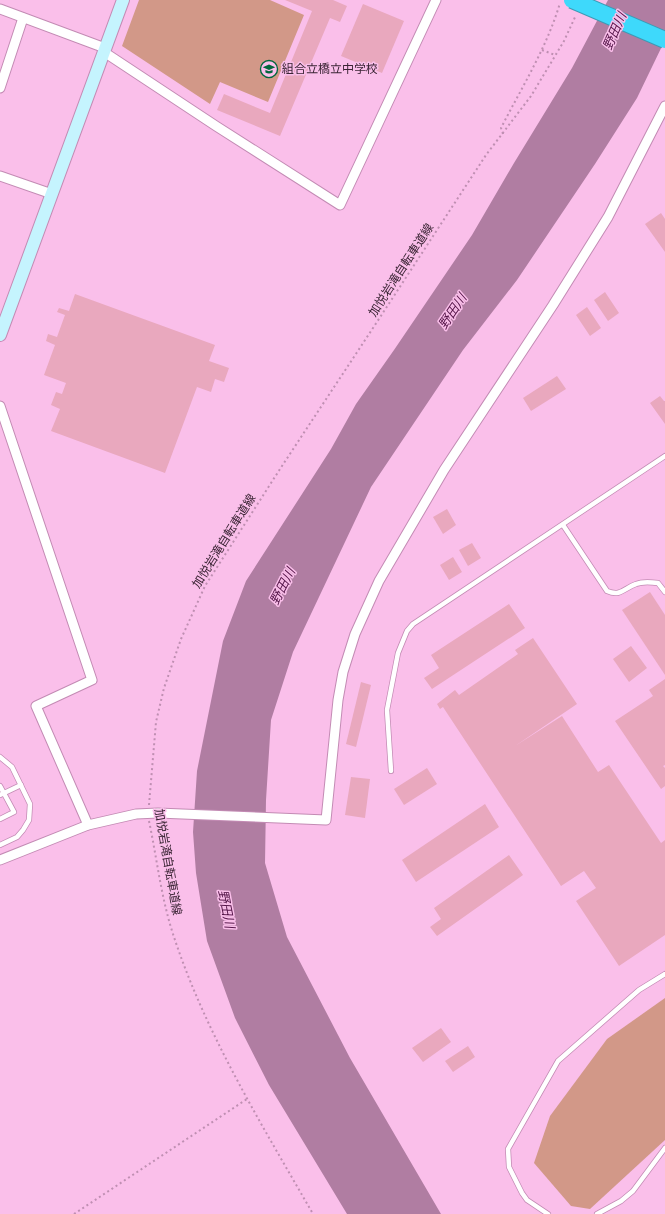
<svg xmlns="http://www.w3.org/2000/svg" width="665" height="1214" font-family="Inter,'Noto Sans JP',sans-serif">
  <style>
    .green { fill: #d29888 }
    .water { fill: #b07da2 }
    .building { fill: #e9a8be }
    .lines { fill: none; stroke-linecap: round; stroke-linejoin: round }
    .lane-casing { stroke: #c38bb4; stroke-width: 6 }
    .street-casing { stroke: #c38bb4; stroke-width: 11 }
    .secondary-casing { stroke: #c38bb4; stroke-width: 14 }
    .path { stroke: #bf8fb2; stroke-width: 2; stroke-dasharray: 2 3; stroke-linecap: butt }
    .lane { stroke: #fff; stroke-width: 4.5 }
    .street { stroke: #fff; stroke-width: 9 }
    .secondary { stroke: #c5f4fe; stroke-width: 12 }
    .highway-bridge-casing { stroke: #3d9ab5; stroke-width: 18; stroke-linecap: butt }
    .highway-bridge { stroke: #3ed9fb; stroke-width: 16 }
    .labels { text-anchor: middle; stroke-width: 3; stroke-linejoin: round; paint-order: stroke }
    .poi-label { font-size: 12px; fill: #3a2434; stroke: #fabfea; text-anchor: start }
    .street-label { font-size: 12px; fill: #3a2434; stroke: #fabfea }
    .water-label { font-size: 13px; font-style: italic; fill: #541548; stroke: #fabfea }
  </style>
  <rect width="100%" height="100%" fill="#fabfea"/>
  <g class="green">
    <polygon points="139,0 270,0 304,15 268,102 220,82 210,104 122,46"/>
    <polygon points="665,998 665,1140 590,1209 571,1206 534,1163 550,1116 607,1039"/>
  </g>
  <polygon class="water" points="608,0 665,0 665,40 637,98 595,164 517,280 463,350 371,487 293,652 271,720 266,800 265,863 287,937 350,1058 441,1214 347,1214 269,1085 235,1018 207,941 196,873 193,832 197,771 223,641 246,581 331,449 356,404 394,350 472,235 514,163 572,68"/>
  <g class="building">
    <polygon points="285,0 333,0 347,6 340,22 330,18 280,136 217,110 224,94 270,113 312,11"/>
    <polygon points="363,4 404,21 382,73 341,56"/>
    <polygon points="661,213 665,219 665,252 645,224"/>
    <polygon points="605,292 619,313 608,321 594,300"/>
    <polygon points="75,294 215,345 209,361 229,368 224,382 215,379 211,392 197,387 165,473 51,431 60,409 51,405 56,392 62,394 66,383 44,375 55,345 46,341 48,334 57,337 65,315 57,312 59,308 69,311"/>
    <polygon points="587,307 601,328 590,336 576,315"/>
    <polygon points="557,376 566,389 531,411 523,398"/>
    <polygon points="660,396 664,401 665,401 665,424 650,403"/>
    <polygon points="447,509 456,525 443,534 433,517"/>
    <polygon points="472,543 481,558 468,566 459,550"/>
    <polygon points="453,557 462,572 449,580 440,565"/>
    <polygon points="650,592 665,615 665,675 622,610"/>
    <polygon points="509,604 525,628 432,689 424,678 439,668 431,655"/>
    <polygon points="533,638 577,704 515,746 562,716 598,772 609,765 661,843 665,840 665,935 619,966 576,901 596,888 584,871 561,886 443,707 440,709 437,704 455,690 459,695 518,654 515,650"/>
    <polygon points="631,646 647,668 629,682 613,659"/>
    <polygon points="665,679 665,765 663,766 665,768 665,786 661,789 615,721 653,696 649,690"/>
    <polygon points="361,682 371,685 356,747 346,744"/>
    <polygon points="427,768 437,784 404,805 394,789"/>
    <polygon points="351,777 370,779 365,818 345,815"/>
    <polygon points="485,804 499,827 416,882 402,860"/>
    <polygon points="509,855 523,875 437,936 430,927 441,919 434,908"/>
    <polygon points="441,1028 451,1042 423,1062 412,1048"/>
    <polygon points="468,1046 475,1057 453,1072 445,1061"/>
  </g>
  <g class="lines">
    <g class="lane-casing">
      <g id="lane">
        <path d="M563,525L607,591C621,597 624,588 636,584C643,581 651,582 658,583L665,592"/>
        <polyline points="0,757 12,767 30,804 29,820 23,830 17,837 0,845"/>
        <polyline points="391,771 387,710 398,653 407,631 413,624 665,456"/>
        <polyline points="0,786 14,812 0,819"/>
        <polyline points="0,795 21,785"/>
        <polyline points="548,1214 527,1200 522,1193 509,1167 508,1149 558,1061 639,990 665,974"/>
        <polyline points="597,1214 621,1201 633,1191 665,1148"/>
      </g>
    </g>
    <g class="street-casing">
      <g id="street">
        <polyline points="0,9 105,48"/>
        <polyline points="104,52 216,126 340,205 436,0"/>
        <polyline points="0,88 23,18"/>
        <polyline points="0,176 52,194"/>
        <polyline points="0,406 92,680 36,706 88,825"/>
        <polyline points="0,860 88,825 136,814 158,813 326,820 338,700 343,672 355,634 379,581 444,470 553,305 608,217 665,106"/>
      </g>
    </g>
    <g class="secondary-casing">
      <polyline id="secondary" points="0,335 123,0"/>
    </g>
    <g class="path">
      <polyline points="542,50 555,55"/>
      <path d="M503,134L501,128C522,87 547,47 560,3"/>
      <polyline points="149,805 156,722 164,688 181,639 205,586 280,469 373,328 486,155 531,96 564,41 576,15"/>
      <path d="M149,821C157,859 161,897 173,934C205,1033 262,1125 313,1214"/>
      <polyline points="74,1214 247,1099"/>
    </g>
    <use href="#lane" class="lane"/>
    <use href="#street" class="street"/>
    <use href="#secondary" class="secondary"/>
    <g class="highway-bridge-casing">
      <polyline id="highway-bridge" points="572,0 665,40"/>
    </g>
    <use href="#highway-bridge" class="highway-bridge"/>
  </g>
  <defs>
    <g id="school-ring" transform="scale(0.9)"><circle r="9.5" fill="#fabfea" stroke="#01673c" stroke-width="1.5"/><path d="M0-5L7-2L0 1L-7-2ZM-4 1L0 2.5L4 1V4Q0 6-4 4Z" fill="#01673c"/></g>
  </defs>
  <g fill-rule="evenodd">
    <use href="#school-ring" x="269" y="69"/>
  </g>
  <g class="labels">
    <g class="poi-label">
      <text x="282" y="73">組合立橋立中学校</text>
    </g>
    <g class="street-label">
      <text transform="translate(401 270) rotate(-57)" y="4">加悦岩滝自転車道線</text>
      <text transform="translate(224 541) rotate(-58)" y="4">加悦岩滝自転車道線</text>
      <text transform="translate(168 862) rotate(80)" y="4">加悦岩滝自転車道線</text>
    </g>
    <g class="water-label">
      <text transform="translate(614 31) rotate(-66)" y="5">野田川</text>
      <text transform="translate(452 311) rotate(-56)" y="5">野田川</text>
      <text transform="translate(282 586) rotate(-63)" y="5">野田川</text>
      <text transform="translate(227 909) rotate(79)" y="5">野田川</text>
    </g>
  </g>
</svg>
